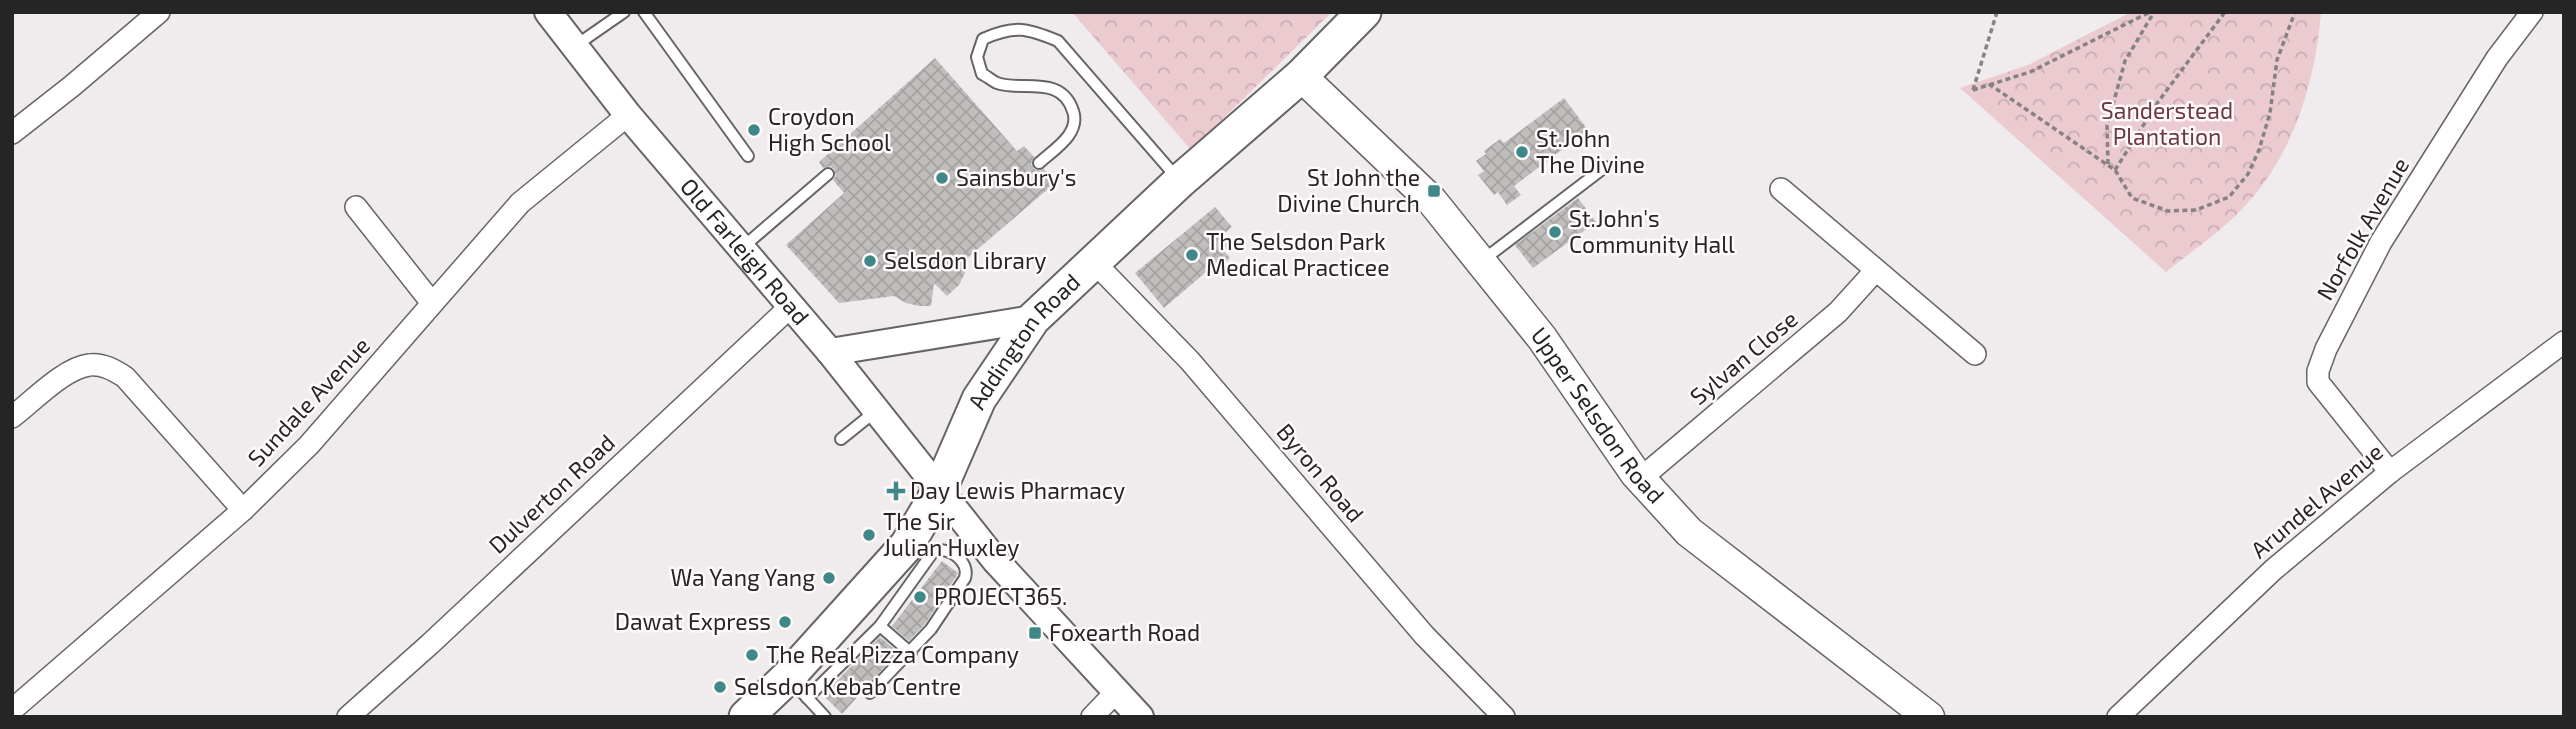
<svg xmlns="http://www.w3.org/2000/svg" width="2576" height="729" font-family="'Exo 2',sans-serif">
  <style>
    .forest { fill: url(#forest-crowns) }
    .building { fill: url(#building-cross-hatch) }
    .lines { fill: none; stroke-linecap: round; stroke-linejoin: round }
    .service-casing { stroke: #676464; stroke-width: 14 }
    .minor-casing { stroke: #676464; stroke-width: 24 }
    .tertiary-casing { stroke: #676464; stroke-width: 30 }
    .secondary-casing { stroke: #676464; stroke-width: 33 }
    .primary-casing { stroke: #676464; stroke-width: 37 }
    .path { stroke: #858283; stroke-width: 3.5; stroke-dasharray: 5 3.5; stroke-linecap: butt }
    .service { stroke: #fff; stroke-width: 10 }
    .minor { stroke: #fff; stroke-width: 21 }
    .tertiary { stroke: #fff; stroke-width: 26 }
    .secondary { stroke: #fff; stroke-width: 30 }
    .primary { stroke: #fff; stroke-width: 33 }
    .poi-dot { fill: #3f8788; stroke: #fefafa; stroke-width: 2.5 }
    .labels { text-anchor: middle; stroke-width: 5; stroke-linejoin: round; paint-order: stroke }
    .park-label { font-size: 23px; fill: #6b3844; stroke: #fefafa }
    .poi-label { font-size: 23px; fill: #262525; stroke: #fefafa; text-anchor: start }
    .street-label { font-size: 23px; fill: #262525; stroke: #fefafa }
  </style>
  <defs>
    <pattern id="forest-crowns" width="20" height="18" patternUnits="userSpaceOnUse" patternTransform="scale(1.75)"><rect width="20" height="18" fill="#ebcad0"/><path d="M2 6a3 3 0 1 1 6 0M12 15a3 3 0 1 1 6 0" fill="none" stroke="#c9adb2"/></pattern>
    <pattern id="building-cross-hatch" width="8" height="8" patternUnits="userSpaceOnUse" patternTransform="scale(1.75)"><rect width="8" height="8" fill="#c0bdbd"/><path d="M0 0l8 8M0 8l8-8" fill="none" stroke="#a5a2a2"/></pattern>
  </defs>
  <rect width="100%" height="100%" fill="#f0eced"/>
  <g class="forest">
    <polygon points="1072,12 1332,12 1191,150"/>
    <path d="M2131,12H2321C2315,86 2291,163 2236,215C2215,236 2189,253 2166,272L1960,88L2028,65Z"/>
  </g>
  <g class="building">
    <polygon points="935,58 1017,151 1024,146 1034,157 1031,164 1034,169 1040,171 1044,169 1055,183 965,260 965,273 959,285 947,296 934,283 931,306 919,306 906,303 894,296 839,303 786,245 844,193 833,180 836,176 834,169 830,166 823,168 819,162"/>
    <polygon points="1564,98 1588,130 1514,186 1521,195 1507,205 1498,192 1494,195 1478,175 1484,171 1476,161 1486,154 1484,151 1500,139 1504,143"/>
    <polygon points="1578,198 1596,222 1533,268 1515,245"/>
    <polygon points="1215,207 1232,227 1221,236 1229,246 1224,251 1230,258 1216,270 1213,266 1164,308 1135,273"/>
    <polygon points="942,561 958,573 957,575 925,624 909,641 892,626"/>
    <polygon points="880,637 898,652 842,714 823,695"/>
  </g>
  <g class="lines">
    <g class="service-casing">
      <g id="service">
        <polyline points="644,12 748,156"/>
        <polyline points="575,46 624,12"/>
        <path d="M1039,163C1053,150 1081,134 1073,111C1061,74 1022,92 997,83C992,81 987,76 982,74L977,57L983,39C1015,25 1027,28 1058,41L1178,179"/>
        <polyline points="743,247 828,174"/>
        <polyline points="1483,260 1605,167"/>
        <polyline points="841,439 877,410"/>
        <polyline points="880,626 911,653"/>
        <polyline points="790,679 825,717"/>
        <path d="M807,698L880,626L933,552C949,545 970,562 965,578L931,629L870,693"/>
      </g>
    </g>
    <g class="minor-casing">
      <g id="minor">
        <polyline points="12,133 72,86 159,12"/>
        <polyline points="1781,189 1975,354"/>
        <polyline points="356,207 432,303"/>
        <polyline points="1095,263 1190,361 1424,635 1504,717"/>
        <path d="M12,417C32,402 64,368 89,365C102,363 114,370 125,377L243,510"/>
        <polyline points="2390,472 2318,382 2318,371 2326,349 2381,242 2497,58 2532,12"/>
        <polyline points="1640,479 1838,312 1876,270"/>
        <polyline points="12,710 243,510 309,445 520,203 628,115"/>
        <polyline points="348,717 430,644 790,307"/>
        <polyline points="1092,717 1117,691"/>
        <polyline points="2118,717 2273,570 2390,472 2564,342"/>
      </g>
    </g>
    <g class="tertiary-casing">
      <g id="tertiary">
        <path id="s1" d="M548,12L628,115L830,352L995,560L1140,717"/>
        <polyline points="830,352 1033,319"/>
      </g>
    </g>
    <g class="secondary-casing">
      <g id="secondary">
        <path id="s2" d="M1301,76L1432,201L1542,338L1635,473L1689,532L1929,717"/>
      </g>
    </g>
    <g class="primary-casing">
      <g id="primary">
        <path id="s3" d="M746,717L788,677L907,545L940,489L979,399L1033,319L1180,181L1301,76L1364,12"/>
      </g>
    </g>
    <g class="path">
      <polyline points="1989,84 2115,170 2132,198 2168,211 2196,210 2229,197 2248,174 2259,150 2270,113 2277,60 2295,12"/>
      <polyline points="1973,90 2030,72 2150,12"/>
      <polyline points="1973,90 1997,12"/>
      <polyline points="2108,164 2107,126 2125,61 2154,12"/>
      <polyline points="2115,170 2158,102 2225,12"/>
    </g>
    <use href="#service" class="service"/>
    <use href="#minor" class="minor"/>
    <use href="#tertiary" class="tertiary"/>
    <use href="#secondary" class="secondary"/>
    <use href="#primary" class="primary"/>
  </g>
  <g class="poi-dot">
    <circle cx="754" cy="130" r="7"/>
    <circle cx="1522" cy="152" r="7"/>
    <circle cx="942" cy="178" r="7"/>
    <rect x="1427" y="184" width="14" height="14" rx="3.5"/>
    <circle cx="1555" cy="232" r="7"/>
    <circle cx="1192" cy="255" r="7"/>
    <circle cx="870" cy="261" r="7"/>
    <path d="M892.5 480.5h7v7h7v7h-7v7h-7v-7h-7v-7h7z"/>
    <circle cx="869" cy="535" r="7"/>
    <circle cx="829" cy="578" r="7"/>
    <circle cx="920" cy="597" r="7"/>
    <circle cx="785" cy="622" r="7"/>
    <rect x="1028" y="626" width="14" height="14" rx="3.5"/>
    <circle cx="752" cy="655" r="7"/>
    <circle cx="720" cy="687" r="7"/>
  </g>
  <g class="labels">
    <g class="park-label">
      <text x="2167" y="119">Sanderstead<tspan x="2167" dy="26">Plantation</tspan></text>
    </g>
    <g class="poi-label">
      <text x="768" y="125">Croydon<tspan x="768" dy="26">High School</tspan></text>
      <text x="1536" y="147">St.John<tspan x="1536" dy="26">The Divine</tspan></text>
      <text x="956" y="186">Sainsbury's</text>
      <text x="1420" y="186" text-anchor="end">St John the<tspan x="1420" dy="26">Divine Church</tspan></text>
      <text x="1569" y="227">St.John's<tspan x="1569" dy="26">Community Hall</tspan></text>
      <text x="1206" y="250">The Selsdon Park<tspan x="1206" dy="26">Medical Practicee</tspan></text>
      <text x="884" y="269">Selsdon Library</text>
      <text x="910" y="499">Day Lewis Pharmacy</text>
      <text x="883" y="530">The Sir<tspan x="883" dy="26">Julian Huxley</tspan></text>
      <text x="815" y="586" text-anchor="end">Wa Yang Yang</text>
      <text x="934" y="605">PROJECT365.</text>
      <text x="771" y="630" text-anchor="end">Dawat Express</text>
      <text x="1049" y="641">Foxearth Road</text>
      <text x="766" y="663">The Real Pizza Company</text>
      <text x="734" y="695">Selsdon Kebab Centre</text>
    </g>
    <g class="street-label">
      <text transform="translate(2363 229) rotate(-60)" y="8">Norfolk Avenue</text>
      <text dy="8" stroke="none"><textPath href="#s1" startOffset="310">Old Farleigh Road</textPath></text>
      <text dy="8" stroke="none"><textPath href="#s3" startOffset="472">Addington Road</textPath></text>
      <text transform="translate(1744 358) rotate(-40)" y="8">Sylvan Close</text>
      <text transform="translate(309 402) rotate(-47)" y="8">Sundale Avenue</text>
      <text dy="8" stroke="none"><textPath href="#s2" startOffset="452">Upper Selsdon Road</textPath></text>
      <text transform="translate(1320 473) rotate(50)" y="8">Byron Road</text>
      <text transform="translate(552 494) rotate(-43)" y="8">Dulverton Road</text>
      <text transform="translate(2317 501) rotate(-40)" y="8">Arundel Avenue</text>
    </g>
  </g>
  <rect width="2576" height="729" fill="none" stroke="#262525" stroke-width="28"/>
</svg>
